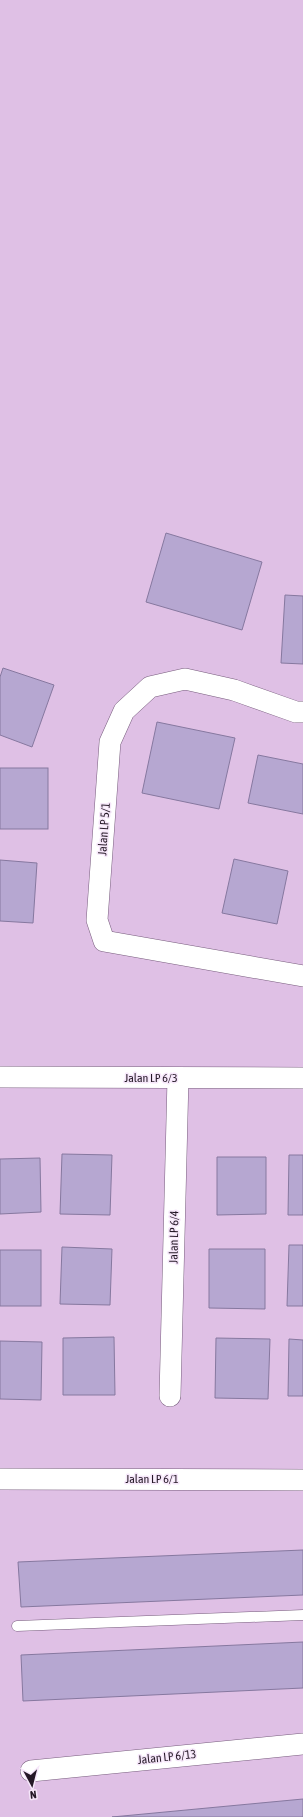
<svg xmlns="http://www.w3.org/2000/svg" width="303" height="1817" font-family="'Asap Condensed',sans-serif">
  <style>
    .building { fill: #b6a7d1; stroke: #86789f }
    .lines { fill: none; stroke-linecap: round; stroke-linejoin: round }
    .service-casing { stroke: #775c7d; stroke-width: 11 }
    .minor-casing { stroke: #775c7d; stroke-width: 22 }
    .service { stroke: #fff; stroke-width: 10 }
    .minor { stroke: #fff; stroke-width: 21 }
    .labels { text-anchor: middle; stroke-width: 3; stroke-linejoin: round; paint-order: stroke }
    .street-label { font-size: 12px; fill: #241826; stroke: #f6e7fa }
  </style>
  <rect width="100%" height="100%" fill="#dfc0e5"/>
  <g class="building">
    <polygon points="166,533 262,562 242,630 146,602"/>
    <polygon points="285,595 303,596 303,664 281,663"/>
    <polygon points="3,668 54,685 32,747 0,735 0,677"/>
    <polygon points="157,722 235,738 219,809 142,793"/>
    <polygon points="258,755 303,764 303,814 248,803"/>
    <rect x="0" y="768" width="48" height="61"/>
    <polygon points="234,859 288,871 277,924 222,913"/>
    <polygon points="0,860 37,863 33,923 0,921"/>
    <polygon points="62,1154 112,1155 110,1215 60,1214"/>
    <polygon points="289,1155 303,1155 303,1215 288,1215"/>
    <polygon points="217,1157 266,1157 266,1214 217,1215"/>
    <polygon points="40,1158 41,1212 0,1214 0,1159"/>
    <polygon points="289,1245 303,1245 303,1306 287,1306"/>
    <polygon points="62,1247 112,1249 110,1305 60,1304"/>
    <polygon points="209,1249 265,1249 265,1309 209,1308"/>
    <rect x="0" y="1250" width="41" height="56"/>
    <polygon points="114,1337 115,1395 63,1395 63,1338"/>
    <polygon points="216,1338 270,1339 268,1399 215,1398"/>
    <polygon points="289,1339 303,1340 303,1396 288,1396"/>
    <polygon points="0,1341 42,1342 41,1400 0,1399"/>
    <polygon points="303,1550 303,1595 21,1607 18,1562"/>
    <polygon points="303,1642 303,1688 23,1701 21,1655"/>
    <polygon points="303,1799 303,1817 112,1817"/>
  </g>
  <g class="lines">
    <g class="service-casing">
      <polyline id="service" points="17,1626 303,1615"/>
    </g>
    <g class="minor-casing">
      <g id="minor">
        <polyline points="303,712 296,712 234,690 185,679 150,687 124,711 110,742 97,920 104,941 303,976"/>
        <polyline points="0,1077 303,1078"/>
        <polyline points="170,1396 178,1078"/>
        <polyline points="0,1479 303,1480"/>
        <polyline points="31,1771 303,1744"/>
      </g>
    </g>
    <use href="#service" class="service"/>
    <use href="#minor" class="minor"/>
  </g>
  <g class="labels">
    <g class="street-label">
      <text transform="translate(104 829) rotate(-86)" y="4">Jalan LP 5/1</text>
      <text x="151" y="1082">Jalan LP 6/3</text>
      <text transform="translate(174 1237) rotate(-89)" y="4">Jalan LP 6/4</text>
      <text x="152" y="1483">Jalan LP 6/1</text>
      <text transform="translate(167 1757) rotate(-6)" y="4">Jalan LP 6/13</text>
    </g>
  </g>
  <g transform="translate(32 1785) rotate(173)" stroke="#f6e7fa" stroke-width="3" paint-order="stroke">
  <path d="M0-3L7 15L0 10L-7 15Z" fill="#241826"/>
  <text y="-6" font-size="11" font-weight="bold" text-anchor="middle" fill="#241826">N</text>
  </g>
</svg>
